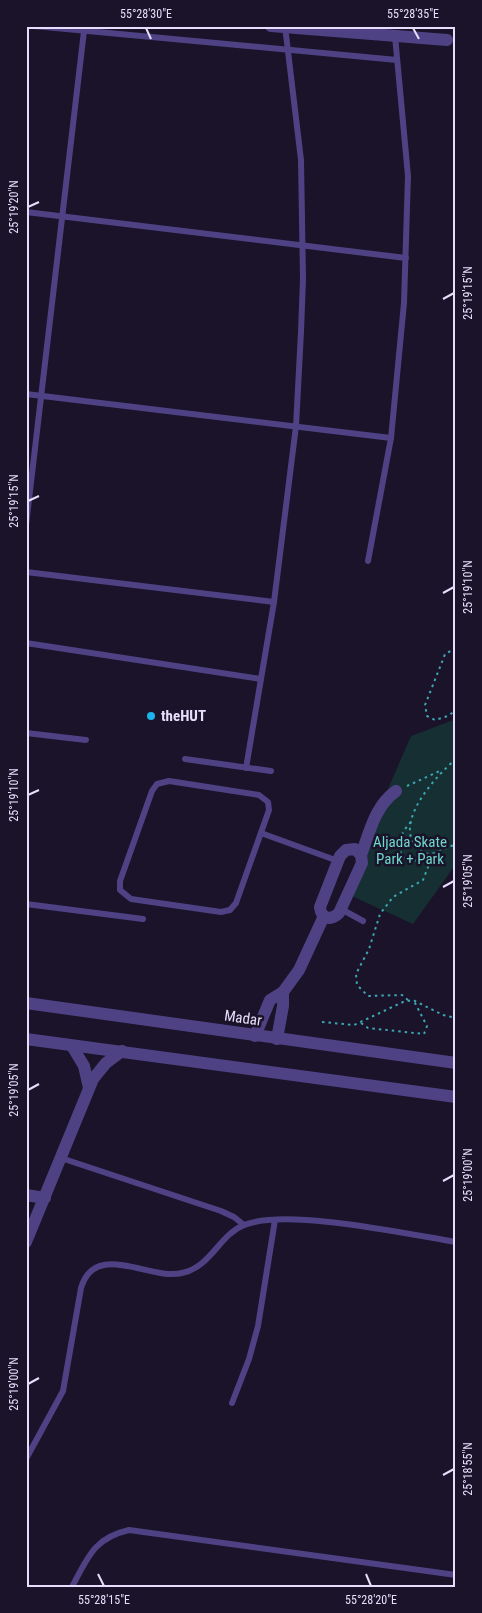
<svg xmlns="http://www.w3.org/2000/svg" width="482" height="1613" font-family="'Roboto Condensed',sans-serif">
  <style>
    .green { fill: #162f32 }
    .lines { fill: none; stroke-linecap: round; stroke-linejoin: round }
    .path { stroke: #3ca6b2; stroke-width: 2; stroke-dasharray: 2.5 4; stroke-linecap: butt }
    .service { stroke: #4f4284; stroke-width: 6 }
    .minor { stroke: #4f4284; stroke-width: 12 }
    .tertiary { stroke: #4f4284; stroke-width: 12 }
    .ticks { fill: none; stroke: #e6defc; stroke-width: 2 }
    .poi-dot { fill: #1ab4eb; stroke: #1a1329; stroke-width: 2 }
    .labels { text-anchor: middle; stroke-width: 5; stroke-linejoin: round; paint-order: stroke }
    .poi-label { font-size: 15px; font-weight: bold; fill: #e6defc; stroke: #1a1329; text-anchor: start }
    .park-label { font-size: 15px; fill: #6ed7ce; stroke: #1a1329 }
    .street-label { font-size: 15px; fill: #e6defc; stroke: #1a1329 }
    .neatline { fill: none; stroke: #e6defc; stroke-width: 2 }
    .ticks-label { font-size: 12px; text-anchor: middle; fill: #e6defc }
  </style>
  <rect width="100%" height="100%" fill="#1a1329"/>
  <polygon class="green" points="456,719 456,864 413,924 343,892 411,736"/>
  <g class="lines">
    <g class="path">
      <polyline points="456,648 445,654 442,662 425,705 427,716 435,720 448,716 456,710"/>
      <path d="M456,759C437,775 397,818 414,844C417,849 424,854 430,854C439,853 447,846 456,845"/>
      <polyline points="407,786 442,770"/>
      <path d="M411,822C402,831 396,844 402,856L412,862L430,854"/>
      <polyline points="408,1000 402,995 368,996 357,985 356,974 369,949 380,914 393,897 423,880 428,867 426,857"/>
      <polyline points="322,1022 354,1025 403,1002 413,1000 443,1015 456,1018"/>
      <polyline points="361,1023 368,1028 424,1034 427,1026 414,1001"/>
    </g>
    <g class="service">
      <polyline points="34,26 397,60"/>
      <polyline points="26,212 406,258"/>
      <polyline points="26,394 391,438"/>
      <polyline points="26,525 84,31"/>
      <polyline points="368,561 391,438 404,303 408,176 395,36"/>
      <polyline points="26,572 274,602"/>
      <polyline points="26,643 261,679"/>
      <polyline points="26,733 86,740"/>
      <polyline points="185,759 271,771"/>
      <polyline points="246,768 274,602 296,426 301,332 303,279 301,160 285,26"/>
      <polygon points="169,781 259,795 268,802 269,810 236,903 230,910 221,912 131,899 120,890 120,881 152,791 157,784"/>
      <polyline points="261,833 338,861"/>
      <polyline points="26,904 143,919"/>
      <polyline points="341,909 363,921"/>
      <polyline points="61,1158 221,1211 234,1217 244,1225"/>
      <polyline points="232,1403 249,1359 258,1326 275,1220"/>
      <path d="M26,1459L63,1391L81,1288C95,1240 150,1281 182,1273C211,1267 219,1235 244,1225C287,1208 407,1234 456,1242"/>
      <path d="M72,1587C88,1557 94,1538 129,1530L456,1575"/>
    </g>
    <g class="minor">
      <polyline points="271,26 447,40"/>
      <path d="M355,849L361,855L362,863L339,913C331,921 321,919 320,907L340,856L346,850Z"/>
      <path d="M361,855C370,831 375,806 396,791"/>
      <polyline points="255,1036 270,1000 283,992 299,970 324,916"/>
      <polyline points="277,1039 283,1006 283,992"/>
      <polyline points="72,1046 84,1066 89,1088"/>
      <polyline points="26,1195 45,1198"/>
      <polyline points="26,1242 93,1079 106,1063 122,1051"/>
    </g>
    <g class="tertiary">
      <polyline points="26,1003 456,1063"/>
      <polyline points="26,1039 456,1097"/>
    </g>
  </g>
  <path class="ticks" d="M146,28L151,39M413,28L419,39M28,207L39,202M443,299L454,293M28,501L39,496M443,593L454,587M28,795L39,790M443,887L454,881M28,1090L39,1084M443,1181L454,1175M28,1384L39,1378M443,1475L454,1469M98,1574L104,1586M366,1574L371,1586"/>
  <circle class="poi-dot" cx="151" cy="716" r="5"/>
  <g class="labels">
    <g class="poi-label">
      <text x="161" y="721">theHUT</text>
    </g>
    <g class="park-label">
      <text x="410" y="847">Aljada Skate<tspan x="410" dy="17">Park + Park</tspan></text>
    </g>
    <g class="street-label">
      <text transform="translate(243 1018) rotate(8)" y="5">Madar</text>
    </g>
  </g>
  <rect width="482" height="1613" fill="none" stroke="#1a1329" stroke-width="55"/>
  <rect x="28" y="28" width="426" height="1558" class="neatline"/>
  <g class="ticks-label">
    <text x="146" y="18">55°28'30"E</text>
    <text x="413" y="18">55°28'35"E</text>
    <text transform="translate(14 207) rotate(-90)" y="4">25°19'20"N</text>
    <text transform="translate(468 293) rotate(-90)" y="4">25°19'15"N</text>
    <text transform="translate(14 501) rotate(-90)" y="4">25°19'15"N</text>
    <text transform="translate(468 587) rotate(-90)" y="4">25°19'10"N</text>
    <text transform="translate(14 795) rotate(-90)" y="4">25°19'10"N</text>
    <text transform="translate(468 881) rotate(-90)" y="4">25°19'05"N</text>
    <text transform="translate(14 1090) rotate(-90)" y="4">25°19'05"N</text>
    <text transform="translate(468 1175) rotate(-90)" y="4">25°19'00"N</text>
    <text transform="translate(14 1384) rotate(-90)" y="4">25°19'00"N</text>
    <text transform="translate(468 1469) rotate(-90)" y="4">25°18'55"N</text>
    <text x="104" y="1604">55°28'15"E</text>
    <text x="371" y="1604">55°28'20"E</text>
  </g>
</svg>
